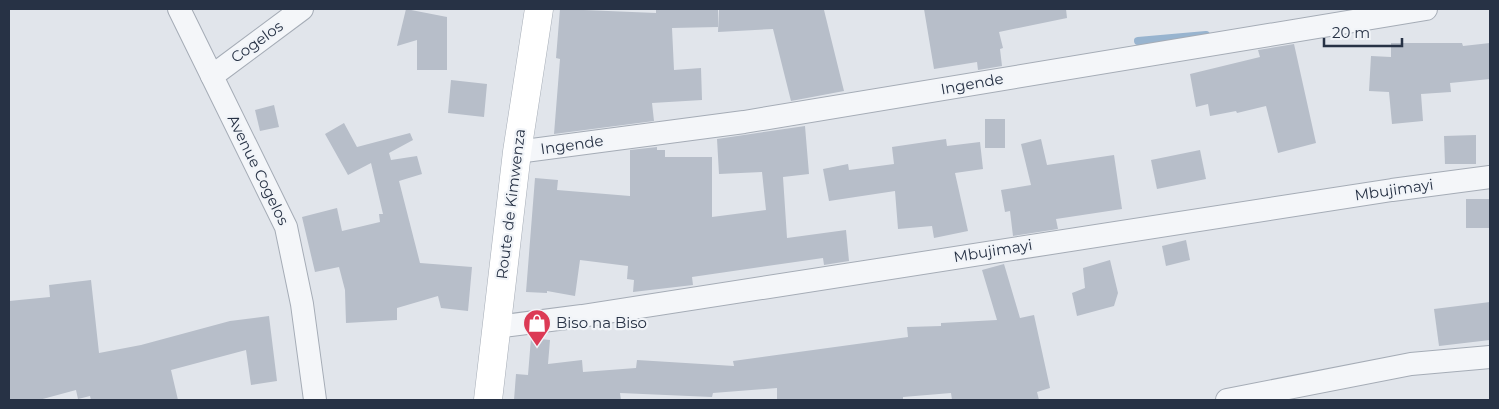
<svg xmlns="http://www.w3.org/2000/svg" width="1499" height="409" font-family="Montserrat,sans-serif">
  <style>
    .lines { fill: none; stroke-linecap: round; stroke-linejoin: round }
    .stream { stroke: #98b4cf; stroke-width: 8 }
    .building { fill: #b7bec9 }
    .street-casing { stroke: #a5acb6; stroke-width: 24 }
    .secondary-casing { stroke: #a5acb6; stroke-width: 29 }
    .street { stroke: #f4f6f9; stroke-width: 22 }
    .secondary { stroke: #fff; stroke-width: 28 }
    .labels { text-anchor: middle; stroke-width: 4.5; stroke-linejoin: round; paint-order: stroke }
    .street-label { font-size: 15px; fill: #273245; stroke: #f1f4f8 }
    .poi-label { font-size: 15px; fill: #273245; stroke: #f1f4f8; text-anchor: start }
  </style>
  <rect width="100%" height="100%" fill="#e1e5eb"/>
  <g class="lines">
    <polyline class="stream" points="1138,41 1206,35"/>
  </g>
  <g class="building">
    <polygon points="406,9 447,17 447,70 417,70 417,40 397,46"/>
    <polygon points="560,9 656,13 656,9 718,9 718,27 672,28 674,70 701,68 702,100 652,103 654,121 554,134 560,59 556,58"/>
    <polygon points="719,9 824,10 844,91 791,101 773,29 718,32"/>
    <polygon points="924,9 1066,9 1067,18 999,32 1003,48 1000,49 1002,66 978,70 977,62 934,69"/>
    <polygon points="1391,43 1462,43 1463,46 1490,43 1490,79 1450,83 1451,92 1421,94 1423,121 1392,124 1389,92 1369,91 1371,56 1391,57"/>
    <polygon points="1294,44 1316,143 1278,153 1266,106 1237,113 1236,111 1210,116 1208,104 1196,107 1190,74 1260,57 1258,50"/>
    <polygon points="451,80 487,84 484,117 448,113"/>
    <polygon points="274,105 279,127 260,131 255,110"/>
    <rect x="985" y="119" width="20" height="29"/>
    <polygon points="344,123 357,147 410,133 413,140 389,153 391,160 417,156 422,174 399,181 420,263 472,267 468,311 441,308 438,296 397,308 397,320 346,323 345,290 339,267 315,272 302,217 337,208 342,231 380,222 379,214 383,214 371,163 348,175 325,134"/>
    <polygon points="805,126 809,174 783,177 787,238 846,230 849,261 824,265 823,258 692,277 693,285 633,292 634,280 627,279 628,266 580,260 575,296 547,291 547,293 526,292 535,178 558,180 557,190 630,196 630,150 657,147 657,150 665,150 665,157 712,157 712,217 766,210 762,172 719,174 717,139"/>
    <polygon points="1476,135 1476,164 1445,164 1444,136"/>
    <polygon points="946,139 947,146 980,142 983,169 955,173 968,231 934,238 932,226 898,229 895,191 829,201 823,169 848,164 849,170 894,164 892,147"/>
    <polygon points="1041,139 1047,165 1114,155 1122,209 1056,219 1058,229 1013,236 1010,211 1005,212 1001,190 1031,185 1021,144"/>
    <polygon points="1200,150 1206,179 1157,189 1151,160"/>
    <rect x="1466" y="199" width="24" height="29"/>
    <polygon points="1186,240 1190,260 1166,266 1162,246"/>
    <polygon points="1110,260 1118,293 1114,306 1077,316 1072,293 1085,288 1083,268"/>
    <polygon points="1004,264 1020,318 1034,315 1050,388 1037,392 1039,400 952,400 951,393 903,397 903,400 777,400 777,388 713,393 712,397 620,393 621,400 514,400 516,374 528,375 531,338 550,340 548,364 582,360 583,372 636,368 637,360 734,366 733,361 908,337 907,327 941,326 941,323 997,320 982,270"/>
    <polygon points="91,280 99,353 141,345 230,321 269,316 277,381 251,385 246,350 171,370 178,400 91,400 90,396 78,399 76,390 39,400 9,400 9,301 50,297 49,285"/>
    <polygon points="1490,302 1490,340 1439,346 1434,309"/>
  </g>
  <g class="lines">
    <g class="street-casing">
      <g id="street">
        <polyline points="179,9 286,227 302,304 315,400"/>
        <polyline points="212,76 302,9"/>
        <polyline points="517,152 744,122 1426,9"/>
        <polyline points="496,327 582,316 1392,190 1490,177"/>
        <polyline points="1227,400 1411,364 1490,357"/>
      </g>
    </g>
    <g class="secondary-casing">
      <polyline id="secondary" points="488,400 517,152 539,9"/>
    </g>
    <use href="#street" class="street"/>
    <use href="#secondary" class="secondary"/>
  </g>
  <defs>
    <g id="shop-pin" transform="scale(1.4375)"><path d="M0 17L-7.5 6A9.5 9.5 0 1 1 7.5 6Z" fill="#dc3a55" stroke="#f1f4f8"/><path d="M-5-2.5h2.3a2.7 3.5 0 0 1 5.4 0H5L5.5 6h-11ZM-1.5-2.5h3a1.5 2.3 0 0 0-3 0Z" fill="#fff"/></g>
  </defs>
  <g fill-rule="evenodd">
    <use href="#shop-pin" x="537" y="323"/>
  </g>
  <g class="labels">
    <g class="street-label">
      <text transform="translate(257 42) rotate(-36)" y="5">Cogelos</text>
      <text transform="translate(972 84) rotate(-10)" y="5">Ingende</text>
      <text transform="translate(572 145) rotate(-8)" y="5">Ingende</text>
      <text transform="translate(258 170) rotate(64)" y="5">Avenue Cogelos</text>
      <text transform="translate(1394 190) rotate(-8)" y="5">Mbujimayi</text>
      <text transform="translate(511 204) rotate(-83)" y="5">Route de Kimwenza</text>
      <text transform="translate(993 251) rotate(-9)" y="5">Mbujimayi</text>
    </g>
    <g class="poi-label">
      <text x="556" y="328">Biso na Biso</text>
    </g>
  </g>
  <rect width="1499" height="409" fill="none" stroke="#273245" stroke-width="20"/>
  <path d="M1324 38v8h78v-8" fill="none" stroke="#273245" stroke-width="2.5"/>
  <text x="1332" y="38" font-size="15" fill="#273245" stroke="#f1f4f8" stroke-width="4" paint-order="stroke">20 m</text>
</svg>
